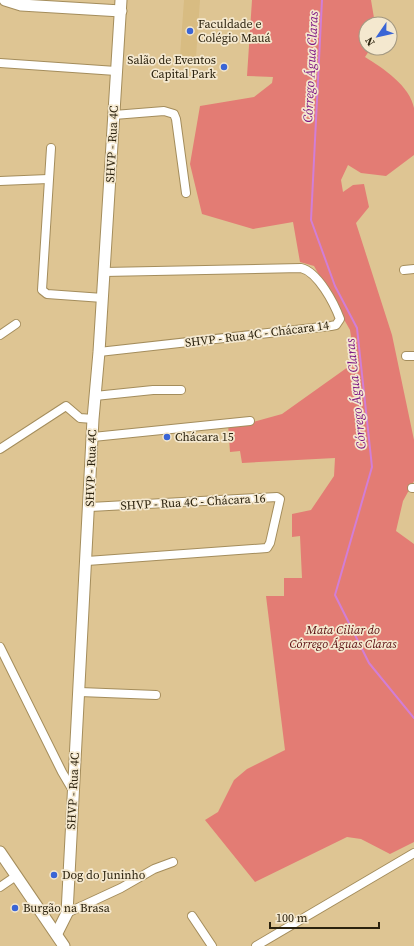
<svg xmlns="http://www.w3.org/2000/svg" width="414" height="946" font-family="'Source Serif 4',serif">
  <style>
    .built { fill: #d8bc82 }
    .green { fill: #e37c74 }
    .lines { fill: none; stroke-linecap: round; stroke-linejoin: round }
    .stream { stroke: #d27ed6; stroke-width: 2 }
    .street-casing { stroke: #a48d5c; stroke-width: 10 }
    .secondary-casing { stroke: #a48d5c; stroke-width: 13 }
    .street { stroke: #fff; stroke-width: 8 }
    .secondary { stroke: #fff; stroke-width: 11 }
    .poi-dot { fill: #3a65d6; stroke: #f4e8cf; stroke-width: 1.5 }
    .labels { text-anchor: middle; stroke-width: 3.5; stroke-linejoin: round; paint-order: stroke }
    .poi-label { font-size: 12px; fill: #2b220e; stroke: #f4e8cf; text-anchor: start }
    .street-label { font-size: 12px; fill: #2b220e; stroke: #f4e8cf }
    .park-label { font-size: 12px; font-style: italic; fill: #590b0e; stroke: #f4e8cf }
    .water-label { font-size: 13px; font-style: italic; fill: #7e1785; stroke: #f4e8cf }
  </style>
  <rect width="100%" height="100%" fill="#dec593"/>
  <polygon class="built" points="184,0 200,0 196,57 180,56"/>
  <path class="green" d="M252,0H371L375,24H366V48H371L365,57C383,68 410,86 414,108C414,123 414,140 414,155L386,176L361,173L348,165L341,180L343,192L353,185L364,184L369,207L356,223L392,335L414,440V481L403,501L396,531L414,544V842L390,854L361,839L347,837L255,882L205,820L218,812L234,780L247,769L285,750L266,596H284V578H302L300,536L292,537V514L311,510L334,476L335,458L242,463L240,451L230,452L228,424L249,423L282,414L355,362L350,330L314,266L300,262L293,222L253,229L202,214L190,164L200,106L254,97L272,83L273,77L247,76Z"/>
  <g class="lines">
    <polyline class="stream" points="322,0 311,220 335,286 357,328 372,467 335,595 369,663 414,718"/>
    <g class="street-casing">
      <g id="street">
        <polyline points="0,63 116,71"/>
        <polyline points="114,115 164,111 174,114 176,119 186,193"/>
        <polyline points="51,148 42,290 47,294 103,298"/>
        <polyline points="0,181 48,179"/>
        <polyline points="404,270 414,269"/>
        <polyline points="0,335 16,324"/>
        <path d="M99,352L331,326L336,325L340,319C334,303 318,272 301,268L104,272"/>
        <polyline points="406,356 414,356"/>
        <polyline points="95,396 153,390 181,390"/>
        <polyline points="93,437 250,421"/>
        <polyline points="0,449 66,406 80,418 93,419"/>
        <polyline points="412,488 414,488"/>
        <polyline points="87,561 267,548 270,543 280,499 277,497 90,507"/>
        <polyline points="0,647 62,772 72,789"/>
        <polyline points="80,692 156,695"/>
        <polyline points="0,887 16,876"/>
        <polyline points="67,913 121,888 154,869 173,862"/>
        <polyline points="192,916 212,946"/>
        <polyline points="256,946 414,853"/>
      </g>
    </g>
    <g class="secondary-casing">
      <g id="secondary">
        <polyline points="5,0 21,5 121,11"/>
        <polyline points="0,852 64,946"/>
        <polyline points="57,933 67,913 93,419 99,352 121,0"/>
      </g>
    </g>
    <use href="#street" class="street"/>
    <use href="#secondary" class="secondary"/>
  </g>
  <g class="poi-dot">
    <circle cx="190" cy="31" r="4"/>
    <circle cx="224" cy="67" r="4"/>
    <circle cx="167" cy="437" r="4"/>
    <circle cx="54" cy="875" r="4"/>
    <circle cx="15" cy="908" r="4"/>
  </g>
  <g class="labels">
    <g class="poi-label">
      <text x="198" y="28">Faculdade e<tspan x="198" dy="14">Colégio Mauá</tspan></text>
      <text x="216" y="64" text-anchor="end">Salão de Eventos<tspan x="216" dy="14">Capital Park</tspan></text>
      <text x="175" y="441">Chácara 15</text>
      <text x="62" y="879">Dog do Juninho</text>
      <text x="23" y="912">Burgão na Brasa</text>
    </g>
    <g class="street-label">
      <text transform="translate(112 144) rotate(-87)" y="4">SHVP - Rua 4C</text>
      <text transform="translate(257 334) rotate(-7)" y="4">SHVP - Rua 4C - Chácara 14</text>
      <text transform="translate(91 468) rotate(-88)" y="4">SHVP - Rua 4C</text>
      <text transform="translate(193 502) rotate(-3)" y="4">SHVP - Rua 4C - Chácara 16</text>
      <text transform="translate(73 791) rotate(-87)" y="4">SHVP - Rua 4C</text>
    </g>
    <g class="park-label">
      <text x="343" y="634">Mata Ciliar do<tspan x="343" dy="14">Córrego Águas Claras</tspan></text>
    </g>
    <g class="water-label">
      <text transform="translate(310 67) rotate(-87)" y="5">Córrego Água Claras</text>
      <text transform="translate(355 394) rotate(-96)" y="5">Córrego Água Claras</text>
    </g>
  </g>
  <g transform="translate(378 36) rotate(236)"><circle r="19" fill="#f4e8cf" stroke="#a49982"/>
  <path d="M0-3L7 15L0 10L-7 15Z" fill="#3a65d6"/>
  <text y="-6" font-size="11" font-weight="bold" text-anchor="middle" fill="#2b220e">N</text>
  </g>
  <path d="M270 922v6h109v-6" fill="none" stroke="#2b220e" stroke-width="2"/>
  <text x="276" y="922" font-size="12" fill="#2b220e" stroke="#f4e8cf" stroke-width="3" paint-order="stroke">100 m</text>
</svg>
